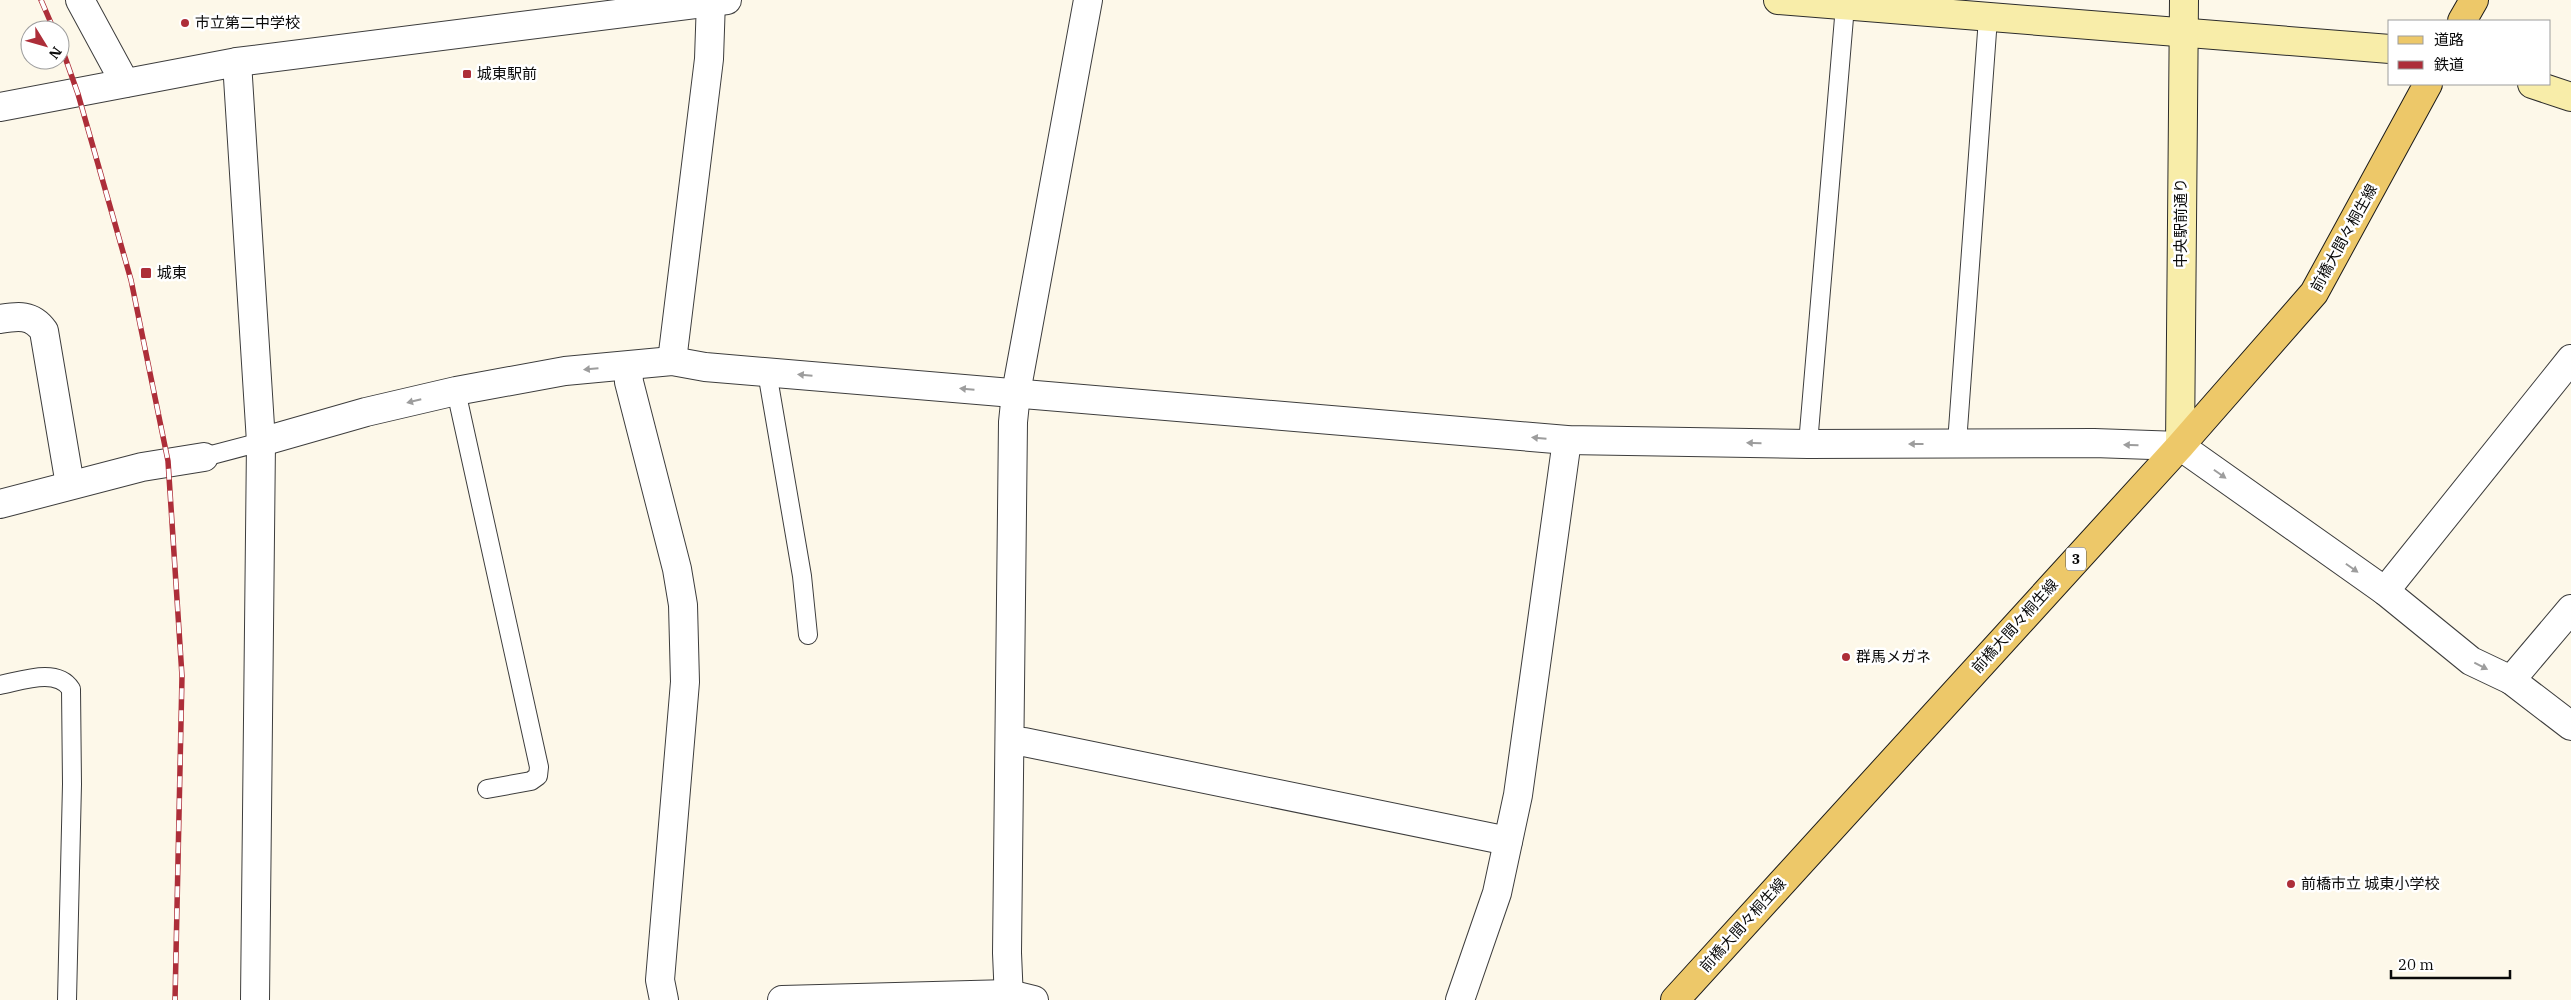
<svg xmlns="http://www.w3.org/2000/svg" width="2571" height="1000" font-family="'IBM Plex Serif','Noto Sans JP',serif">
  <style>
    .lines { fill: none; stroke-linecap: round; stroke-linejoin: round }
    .lane-casing { stroke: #3d3d3d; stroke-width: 20 }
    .street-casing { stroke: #3d3d3d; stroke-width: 30 }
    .secondary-casing { stroke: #2c2c2c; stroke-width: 30 }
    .primary-casing { stroke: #1b1b1b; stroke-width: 30 }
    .lane { stroke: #fff; stroke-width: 18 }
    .street { stroke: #fff; stroke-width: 28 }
    .secondary { stroke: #f8eda9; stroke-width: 28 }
    .primary { stroke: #edc869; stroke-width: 28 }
    .rail-casing { stroke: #ad2e39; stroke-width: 5.5 }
    .rail { stroke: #fff; stroke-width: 4; stroke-dasharray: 11; stroke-linecap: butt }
    .oneway { fill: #9d9d9d }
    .poi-dot { fill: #ad2e39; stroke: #fff; stroke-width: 2 }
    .labels { text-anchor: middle; stroke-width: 5; stroke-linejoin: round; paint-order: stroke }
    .shield { fill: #fff; stroke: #545454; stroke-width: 1 }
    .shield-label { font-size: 14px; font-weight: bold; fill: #0a0a0a }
    .poi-label { font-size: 15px; fill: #0a0a0a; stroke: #fff; text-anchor: start }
    .street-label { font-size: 15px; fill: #0a0a0a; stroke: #fff }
  </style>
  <rect width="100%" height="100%" fill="#fdf8e9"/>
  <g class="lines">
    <g class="lane-casing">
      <g id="lane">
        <polyline points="767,372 802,576 808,635"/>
        <polyline points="456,391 539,767 538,776 531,781 487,789"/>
        <polyline points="1957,443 1988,18"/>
        <polyline points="1808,444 1845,6"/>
        <polyline points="204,457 261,442"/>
        <path d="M0,685C21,681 57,667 71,689L72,784L67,1000"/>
      </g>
    </g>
    <g class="street-casing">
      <g id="street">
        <polyline points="80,0 125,83"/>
        <polyline points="237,62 261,442 255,1000"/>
        <polyline points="0,107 237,62 727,0"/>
        <path d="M0,319C18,316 32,314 44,331L70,485"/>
        <polyline points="672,361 709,59 711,0"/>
        <polyline points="628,366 629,382 677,569 683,605 685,682 660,980 664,1000"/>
        <polyline points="261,442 366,412 456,391 565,371 672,361 705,367 1567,440 1808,444 2094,443 2180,446 2385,591 2471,661 2511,680"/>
        <polyline points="0,504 142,467 204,457"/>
        <polyline points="2385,591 2571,359"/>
        <polyline points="2571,609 2511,680 2571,726"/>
        <polyline points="1010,743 1024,742 1508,841"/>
        <polyline points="782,1000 1009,994 1034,1000"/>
        <polyline points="1009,1000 1007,953 1013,422 1016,393 1088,0"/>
        <polyline points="1460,1000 1497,893 1518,795 1567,440"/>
      </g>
    </g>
    <g class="secondary-casing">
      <g id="secondary">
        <polyline points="1778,0 2390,49"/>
        <polyline points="2532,84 2571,97"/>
        <polyline points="2180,446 2184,0"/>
      </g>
    </g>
    <g class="primary-casing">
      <g id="primary">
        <polyline points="2462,21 2474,0"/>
        <polyline points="1675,1000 2180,446 2314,293 2428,84"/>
      </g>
    </g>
    <use href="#lane" class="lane"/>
    <use href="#street" class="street"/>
    <use href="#secondary" class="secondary"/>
    <use href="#primary" class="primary"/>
    <g class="rail-casing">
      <g id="rail">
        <polyline points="41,0 54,30"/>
        <polyline points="60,43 78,94 131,280 168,461 182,676 175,1000"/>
      </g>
    </g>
    <use href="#rail" class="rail"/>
  </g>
  <defs><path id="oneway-solid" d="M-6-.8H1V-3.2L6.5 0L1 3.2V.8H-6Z" transform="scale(1.25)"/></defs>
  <g class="oneway">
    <use href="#oneway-solid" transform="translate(591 369) rotate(175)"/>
    <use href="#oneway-solid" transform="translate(805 375) rotate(-175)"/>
    <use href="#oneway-solid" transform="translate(967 389) rotate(-175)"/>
    <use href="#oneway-solid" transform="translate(414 401) rotate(166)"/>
    <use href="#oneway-solid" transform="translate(1539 438) rotate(-175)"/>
    <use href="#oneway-solid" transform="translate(1754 443) rotate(-179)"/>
    <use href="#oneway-solid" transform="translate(1916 444) rotate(180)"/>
    <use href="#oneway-solid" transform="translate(2131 445) rotate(-178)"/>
    <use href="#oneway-solid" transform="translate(2220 474) rotate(35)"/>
    <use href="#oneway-solid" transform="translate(2352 568) rotate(35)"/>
    <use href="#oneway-solid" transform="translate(2481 666) rotate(27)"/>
  </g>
  <g class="poi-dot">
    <circle cx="185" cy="23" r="5"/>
    <rect x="462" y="69" width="10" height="10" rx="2.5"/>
    <rect x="140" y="267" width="12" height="12" rx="2.5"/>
    <circle cx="1846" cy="657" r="5"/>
    <circle cx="2291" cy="884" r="5"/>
  </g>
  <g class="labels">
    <rect class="shield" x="2066" y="547.5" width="20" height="23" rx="4"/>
    <g class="shield-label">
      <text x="2076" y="564">3</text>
    </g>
    <g class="poi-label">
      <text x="195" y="28">市立第二中学校</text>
      <text x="477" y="79">城東駅前</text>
      <text x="157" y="278">城東</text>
      <text x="1856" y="662">群馬メガネ</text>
      <text x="2301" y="889">前橋市立 城東小学校</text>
    </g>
    <g class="street-label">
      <text transform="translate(2181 223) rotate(-90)" y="5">中央駅前通り</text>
      <text transform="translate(2344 238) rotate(-61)" y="5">前橋大間々桐生線</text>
      <text transform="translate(2015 626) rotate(-48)" y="5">前橋大間々桐生線</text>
      <text transform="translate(1743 925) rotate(-48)" y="5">前橋大間々桐生線</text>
    </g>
  </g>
  <rect x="2388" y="20" width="162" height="65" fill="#ffffff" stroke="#9d9d9d"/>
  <rect x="2398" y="36" width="25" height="8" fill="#edc869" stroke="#9d9d9d"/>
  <text x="2434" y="45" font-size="15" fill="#0a0a0a">道路</text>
  <rect x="2398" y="61" width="25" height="8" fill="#ad2e39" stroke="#9d9d9d"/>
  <text x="2434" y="70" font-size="15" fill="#0a0a0a">鉄道</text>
  <g transform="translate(45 45) rotate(127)"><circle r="24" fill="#ffffff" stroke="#9d9d9d"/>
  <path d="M0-4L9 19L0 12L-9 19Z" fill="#ad2e39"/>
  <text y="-8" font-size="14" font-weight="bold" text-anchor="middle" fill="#0a0a0a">N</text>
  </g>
  <path d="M2391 970v8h119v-8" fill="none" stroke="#0a0a0a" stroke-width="2.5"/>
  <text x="2398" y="970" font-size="15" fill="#0a0a0a" stroke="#ffffff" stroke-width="4" paint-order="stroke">20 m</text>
</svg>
